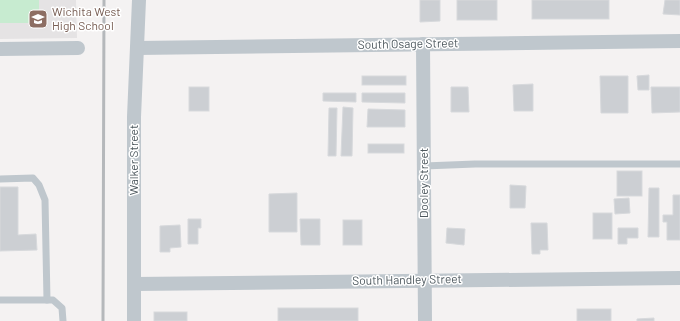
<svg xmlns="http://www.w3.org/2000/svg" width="680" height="321" font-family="Barlow,sans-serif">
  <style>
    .education { fill: #e5e3e4 }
    .green { fill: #c7ebd0 }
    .building { fill: #cccfd3; stroke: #d7d9dc }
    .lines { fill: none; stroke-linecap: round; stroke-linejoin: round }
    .lane { stroke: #bfc7cd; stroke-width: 7 }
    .street { stroke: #bfc7cd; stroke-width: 14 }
    .rail { stroke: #b5b8bb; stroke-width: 3 }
    .labels { text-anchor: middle; stroke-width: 3; stroke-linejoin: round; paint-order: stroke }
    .education-label { font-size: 12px; fill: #785e54; stroke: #fff; text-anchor: start }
    .street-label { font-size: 12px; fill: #4c575d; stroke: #fff }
  </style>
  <rect width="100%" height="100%" fill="#f4f2f2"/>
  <polygon class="education" points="0,0 76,0 77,38 0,39"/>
  <rect class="green" x="0" y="0" width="39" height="23"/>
  <g class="building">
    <polygon points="420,0 440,0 440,21 420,22"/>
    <rect x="457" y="0" width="40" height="20"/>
    <rect x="532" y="0" width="77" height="19"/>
    <polygon points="665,0 680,0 680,15 663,14"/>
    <polygon points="649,75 649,90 638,90 637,76"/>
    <rect x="362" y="76" width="44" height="9"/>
    <polygon points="600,76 628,76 628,113 601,113"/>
    <polygon points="533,84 533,111 514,111 513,85"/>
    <rect x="189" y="87" width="20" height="24"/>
    <polygon points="451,87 468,87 469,112 451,112"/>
    <polygon points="651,87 680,87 680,112 652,113"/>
    <polygon points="323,93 356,93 356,102 323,101"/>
    <polygon points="362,93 405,93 405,103 362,102"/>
    <polygon points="343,107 353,108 352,156 341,156"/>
    <polygon points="329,108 337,108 336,156 328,156"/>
    <polygon points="368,109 405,110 405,127 367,127"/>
    <rect x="368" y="144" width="36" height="9"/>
    <rect x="617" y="171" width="25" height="25"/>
    <polygon points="510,185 526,186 525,208 510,208"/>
    <polygon points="0,187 18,187 18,235 36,234 37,250 0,251"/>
    <polygon points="649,188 659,188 659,237 648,237"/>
    <polygon points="297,193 297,232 269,232 269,194"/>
    <polygon points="673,195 680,195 680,240 667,240 667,222 663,222 663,215 673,215"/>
    <polygon points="629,198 630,213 615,214 614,199"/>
    <rect x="593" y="213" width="19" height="26"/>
    <polygon points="188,219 201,219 201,228 198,228 198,244 188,244"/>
    <polygon points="300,219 320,219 320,245 301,245"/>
    <rect x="343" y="220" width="19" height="25"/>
    <polygon points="531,223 547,223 548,250 540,250 540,254 532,254"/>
    <polygon points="180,225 181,247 170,248 170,252 160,252 160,226"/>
    <polygon points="447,228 465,229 464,245 446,243"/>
    <polygon points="618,228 638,228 638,238 627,238 627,244 618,244"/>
    <rect x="278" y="308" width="80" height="13"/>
    <rect x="577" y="309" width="34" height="12"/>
    <rect x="154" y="312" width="33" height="9"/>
    <polygon points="654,318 654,321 637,321 637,319"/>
  </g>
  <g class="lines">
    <g class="lane">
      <polyline points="424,166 475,164 680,164"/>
      <polyline points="0,179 33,178 39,185 45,200 47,300"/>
      <polyline points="0,300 53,300 62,308 63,321"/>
    </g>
    <g class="street">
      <polyline points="423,44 425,321"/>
      <polyline points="137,48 680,41"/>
      <polyline points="0,49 78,48"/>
      <polyline points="134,284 680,278"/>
      <polyline points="134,321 134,117 139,0"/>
    </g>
    <polyline class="rail" points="103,321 104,0"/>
  </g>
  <defs>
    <g id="school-square" transform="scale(1)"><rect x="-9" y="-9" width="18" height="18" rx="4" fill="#8d6e63" stroke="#fff"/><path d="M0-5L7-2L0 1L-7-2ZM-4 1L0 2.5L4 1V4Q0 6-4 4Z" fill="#fff"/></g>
  </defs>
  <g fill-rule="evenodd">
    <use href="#school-square" x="38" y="19"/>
  </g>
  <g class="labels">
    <g class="education-label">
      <text x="52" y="16">Wichita West<tspan x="52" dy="14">High School</tspan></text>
    </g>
    <g class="street-label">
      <text transform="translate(408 44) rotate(-1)" y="4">South Osage Street</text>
      <text transform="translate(134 160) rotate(-90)" y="4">Walker Street</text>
      <text transform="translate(424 183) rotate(-90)" y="4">Dooley Street</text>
      <text transform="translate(407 280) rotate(-1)" y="4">South Handley Street</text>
    </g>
  </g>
</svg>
